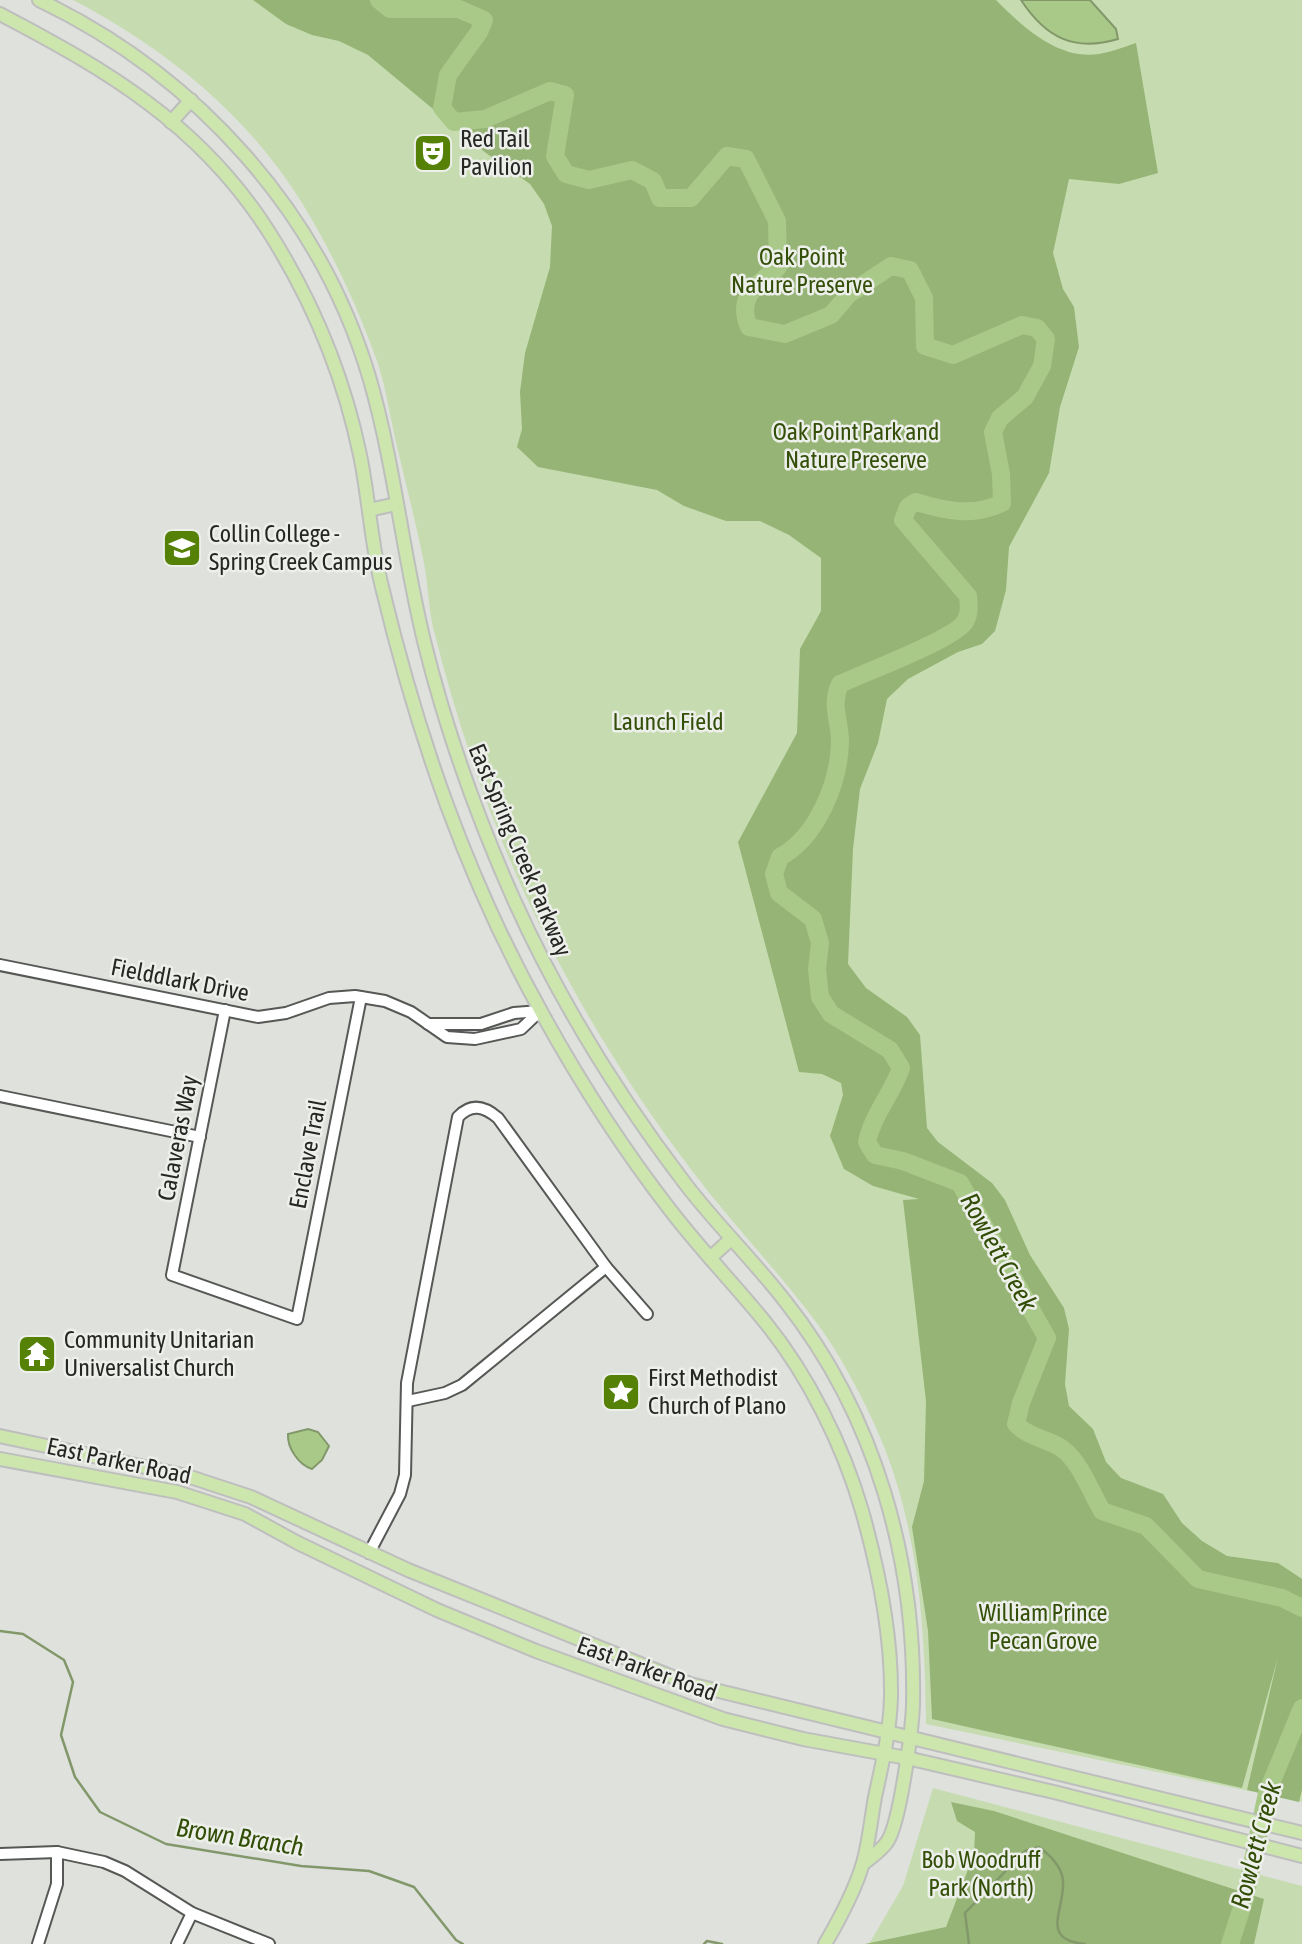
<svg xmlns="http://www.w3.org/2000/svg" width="1302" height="1944" font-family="'Asap Condensed',sans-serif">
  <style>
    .green { fill: #c6dcb0 }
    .forest { fill: #96b475 }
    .water { fill: #a9c988; stroke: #82986a; stroke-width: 2 }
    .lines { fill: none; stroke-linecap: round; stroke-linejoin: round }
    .stream { stroke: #82986a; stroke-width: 2.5 }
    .river { stroke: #a9c988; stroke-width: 18 }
    .minor-casing { stroke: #565855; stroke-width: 14 }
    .major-casing { stroke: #bebebe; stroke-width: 16 }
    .minor { stroke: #fff; stroke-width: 10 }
    .major { stroke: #cce6ad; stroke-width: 12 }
    .labels { text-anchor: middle; stroke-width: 5; stroke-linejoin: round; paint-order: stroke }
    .poi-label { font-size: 24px; fill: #262725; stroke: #edefeb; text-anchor: start }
    .park-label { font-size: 24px; fill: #344f08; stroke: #edefeb }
    .street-label { font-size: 24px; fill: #262725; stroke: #edefeb }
    .water-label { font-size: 26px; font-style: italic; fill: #324d05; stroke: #edefeb }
  </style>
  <rect width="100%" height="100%" fill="#dfe1dd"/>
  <g class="green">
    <path d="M73,0H1302V1802L926,1724C925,1631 919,1537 885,1449C870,1411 843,1359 819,1326C780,1273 733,1225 693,1172C609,1062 538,938 489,808C467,749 448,688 433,627C428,605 428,581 423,558C415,519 405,481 396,442C390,416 386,389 378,364C358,307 333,254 302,203C247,114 165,48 73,0Z"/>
    <polygon points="933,1788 1302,1886 1302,1944 869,1944 903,1886"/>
  </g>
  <g class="forest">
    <path d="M253,0H996C1023,27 1058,60 1099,54C1111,52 1124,47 1136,43L1158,173L1119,184L1069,179L1053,253L1063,289L1074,307L1079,347L1060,407L1049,473L1009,547L1006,590L995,631L982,644L958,652L908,679L887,699L878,743L860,789L853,849L848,964L866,988L907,1017L920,1035L927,1128L938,1142L992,1183L1005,1200L1030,1255L1064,1308L1069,1329L1065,1384L1069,1406L1093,1429L1106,1462L1121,1478L1163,1494L1182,1523L1202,1541L1227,1556L1278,1563L1302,1579V1790L1299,1802L1247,1790L1278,1657L1242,1788L932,1719L928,1631L912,1527L924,1481L926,1401L903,1200L919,1199L873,1186L844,1169L830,1136L843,1095L841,1083L822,1074L799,1072L738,842L797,733L800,649L821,611V558L789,535L760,521H726L684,506L657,490L538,467L517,447L522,429L520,392L525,353L550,267L552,226L544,204L530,184L486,153L368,55L339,41L312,35L286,24Z"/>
    <polygon points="951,1802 994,1811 1264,1899 1254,1944 865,1944 946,1927 974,1854 975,1832 957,1821"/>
  </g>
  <g class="water">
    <path d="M1021,0H1090L1116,29L1118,39C1074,52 1046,38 1021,0Z"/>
    <path d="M308,1429L318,1432L329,1446L322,1460L312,1469C299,1465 287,1448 288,1434Z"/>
  </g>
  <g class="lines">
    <g class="stream">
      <polyline points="0,1631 23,1634 64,1660 73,1682 61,1735 75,1777 100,1812 166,1844 301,1866 369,1871 414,1887 456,1940 463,1944"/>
      <polyline points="704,1944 707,1941 722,1944"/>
      <path d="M969,1944L965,1913L1025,1851L1039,1847C1050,1855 1062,1867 1063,1881C1065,1910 1039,1940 1085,1944"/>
    </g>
    <g class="river">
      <path d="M379,0L390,9H459L484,20L479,32L448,75L442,108L454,122L485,119L550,91L565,95L555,156L566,174L589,180L632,170L653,181L660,198H691L727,156L746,159L777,221L778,267C757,286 736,296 749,327L785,334L831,315L849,294L891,266L910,270L924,298L925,346L953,355L1022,325L1037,328L1046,339L1042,366L1025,397L1000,418L993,432L1001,474L1002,503C973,517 946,511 916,502L908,507L903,520L968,596C969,606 970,615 964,623C952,640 864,673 840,684C830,705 840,720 840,742C839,783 817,837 780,857L774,874L779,893L813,919L820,943L817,969L820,997L831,1014L890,1050L901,1068C892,1094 873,1114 867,1142L875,1155L903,1161L960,1183L1047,1338L1021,1403L1016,1424C1032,1440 1049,1438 1064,1450C1081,1464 1091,1492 1102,1511L1146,1526L1198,1579L1282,1598L1302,1608"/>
      <polyline points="1230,1944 1245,1898 1267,1793 1302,1708"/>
    </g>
    <g class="minor-casing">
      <g id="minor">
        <polyline points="0,965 258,1017 286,1013 329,998 355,996 385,1001 411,1012 447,1037 475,1039 521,1029 540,1011"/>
        <polyline points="225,1010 172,1275 297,1319 361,997"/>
        <polyline points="428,1024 481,1024 514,1013 540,1011"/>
        <polyline points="0,1096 200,1137"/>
        <polyline points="408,1401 445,1393 462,1385 606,1267"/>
        <path d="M369,1553L400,1494L405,1475L407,1383L458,1117C471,1103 484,1106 498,1118L606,1267L647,1314"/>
        <polyline points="0,1854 57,1852 104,1862 125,1871 192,1913 269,1944"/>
        <polyline points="38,1944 57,1884 57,1852"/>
        <polyline points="177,1944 192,1913"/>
      </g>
    </g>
    <g class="major-casing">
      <g id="major">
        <path d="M39,0C196,75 321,212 370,380C395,467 403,557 425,645C447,733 477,817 514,900C560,1002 619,1097 687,1186C718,1226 754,1261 785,1301C876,1416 916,1561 913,1705C912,1730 900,1824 887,1842C882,1850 870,1858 863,1864"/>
        <path d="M0,14C107,70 199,124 267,229C312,299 343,373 360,455C369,498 371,544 382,587C418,737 467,880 543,1015C581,1084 623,1149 671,1211C701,1250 735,1285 765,1322C808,1375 843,1445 862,1511C879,1571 892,1635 891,1698C890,1731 882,1765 875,1797C871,1819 869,1842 863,1863C855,1891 839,1920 825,1944"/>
        <polyline points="171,122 191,100"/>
        <polyline points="369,510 396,504"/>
        <polyline points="710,1258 731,1239"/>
        <polyline points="0,1436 187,1476 251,1497 408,1570 690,1684 1302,1833"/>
        <polyline points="0,1459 177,1492 245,1514 298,1543 437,1610 536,1651 723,1719 803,1739 907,1758 1058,1793 1302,1856"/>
      </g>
    </g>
    <use href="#minor" class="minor"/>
    <use href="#major" class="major"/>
  </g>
  <defs>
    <g id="theatre-square" transform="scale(2.0125)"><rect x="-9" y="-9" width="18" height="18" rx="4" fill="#568107" stroke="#edefeb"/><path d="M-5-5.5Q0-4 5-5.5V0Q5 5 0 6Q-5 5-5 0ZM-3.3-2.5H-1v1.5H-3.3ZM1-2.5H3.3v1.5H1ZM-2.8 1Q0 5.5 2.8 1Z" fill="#fff"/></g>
    <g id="university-square" transform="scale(2.0125)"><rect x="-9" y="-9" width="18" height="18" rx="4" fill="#568107" stroke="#edefeb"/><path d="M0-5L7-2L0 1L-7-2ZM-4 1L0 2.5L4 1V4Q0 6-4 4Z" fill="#fff"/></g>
    <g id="temple-square" transform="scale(2.0125)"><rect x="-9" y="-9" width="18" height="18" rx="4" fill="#568107" stroke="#edefeb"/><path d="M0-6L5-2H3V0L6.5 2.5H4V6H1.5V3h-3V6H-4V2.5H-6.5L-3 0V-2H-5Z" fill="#fff"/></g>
    <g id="sight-square" transform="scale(2.0125)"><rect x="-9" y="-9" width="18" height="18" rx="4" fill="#568107" stroke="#edefeb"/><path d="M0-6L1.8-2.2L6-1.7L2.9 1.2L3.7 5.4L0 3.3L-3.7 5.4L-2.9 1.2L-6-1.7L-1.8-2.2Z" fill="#fff"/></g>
  </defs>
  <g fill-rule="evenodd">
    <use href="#theatre-square" x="433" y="153"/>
    <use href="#university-square" x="182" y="548"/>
    <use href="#temple-square" x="37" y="1354"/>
    <use href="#sight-square" x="621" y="1392"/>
  </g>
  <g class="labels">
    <g class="poi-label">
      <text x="460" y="147">Red Tail<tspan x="460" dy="28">Pavilion</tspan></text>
      <text x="209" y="542">Collin College -<tspan x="209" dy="28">Spring Creek Campus</tspan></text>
      <text x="64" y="1348">Community Unitarian<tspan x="64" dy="28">Universalist Church</tspan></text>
      <text x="648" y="1386">First Methodist<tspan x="648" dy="28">Church of Plano</tspan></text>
    </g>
    <g class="park-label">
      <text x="802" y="265">Oak Point<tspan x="802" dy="28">Nature Preserve</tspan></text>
      <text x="856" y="440">Oak Point Park and<tspan x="856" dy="28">Nature Preserve</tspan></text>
      <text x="668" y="730">Launch Field</text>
      <text x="1043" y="1621">William Prince<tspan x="1043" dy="28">Pecan Grove</tspan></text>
      <text x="981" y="1868">Bob Woodruff<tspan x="981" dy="28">Park (North)</tspan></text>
    </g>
    <g class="street-label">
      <text transform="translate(520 850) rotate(67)" y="8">East Spring Creek Parkway</text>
      <text transform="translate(180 980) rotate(11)" y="8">Fielddlark Drive</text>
      <text transform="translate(178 1138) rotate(-79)" y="8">Calaveras Way</text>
      <text transform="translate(308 1154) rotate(-79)" y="8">Enclave Trail</text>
      <text transform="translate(119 1461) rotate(12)" y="8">East Parker Road</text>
      <text transform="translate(647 1669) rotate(20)" y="8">East Parker Road</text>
    </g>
    <g class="water-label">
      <text transform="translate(999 1252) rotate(61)" y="9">Rowlett Creek</text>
      <text transform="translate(240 1837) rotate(9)" y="9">Brown Branch</text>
      <text transform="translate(1256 1845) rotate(-75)" y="9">Rowlett Creek</text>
    </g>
  </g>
</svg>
